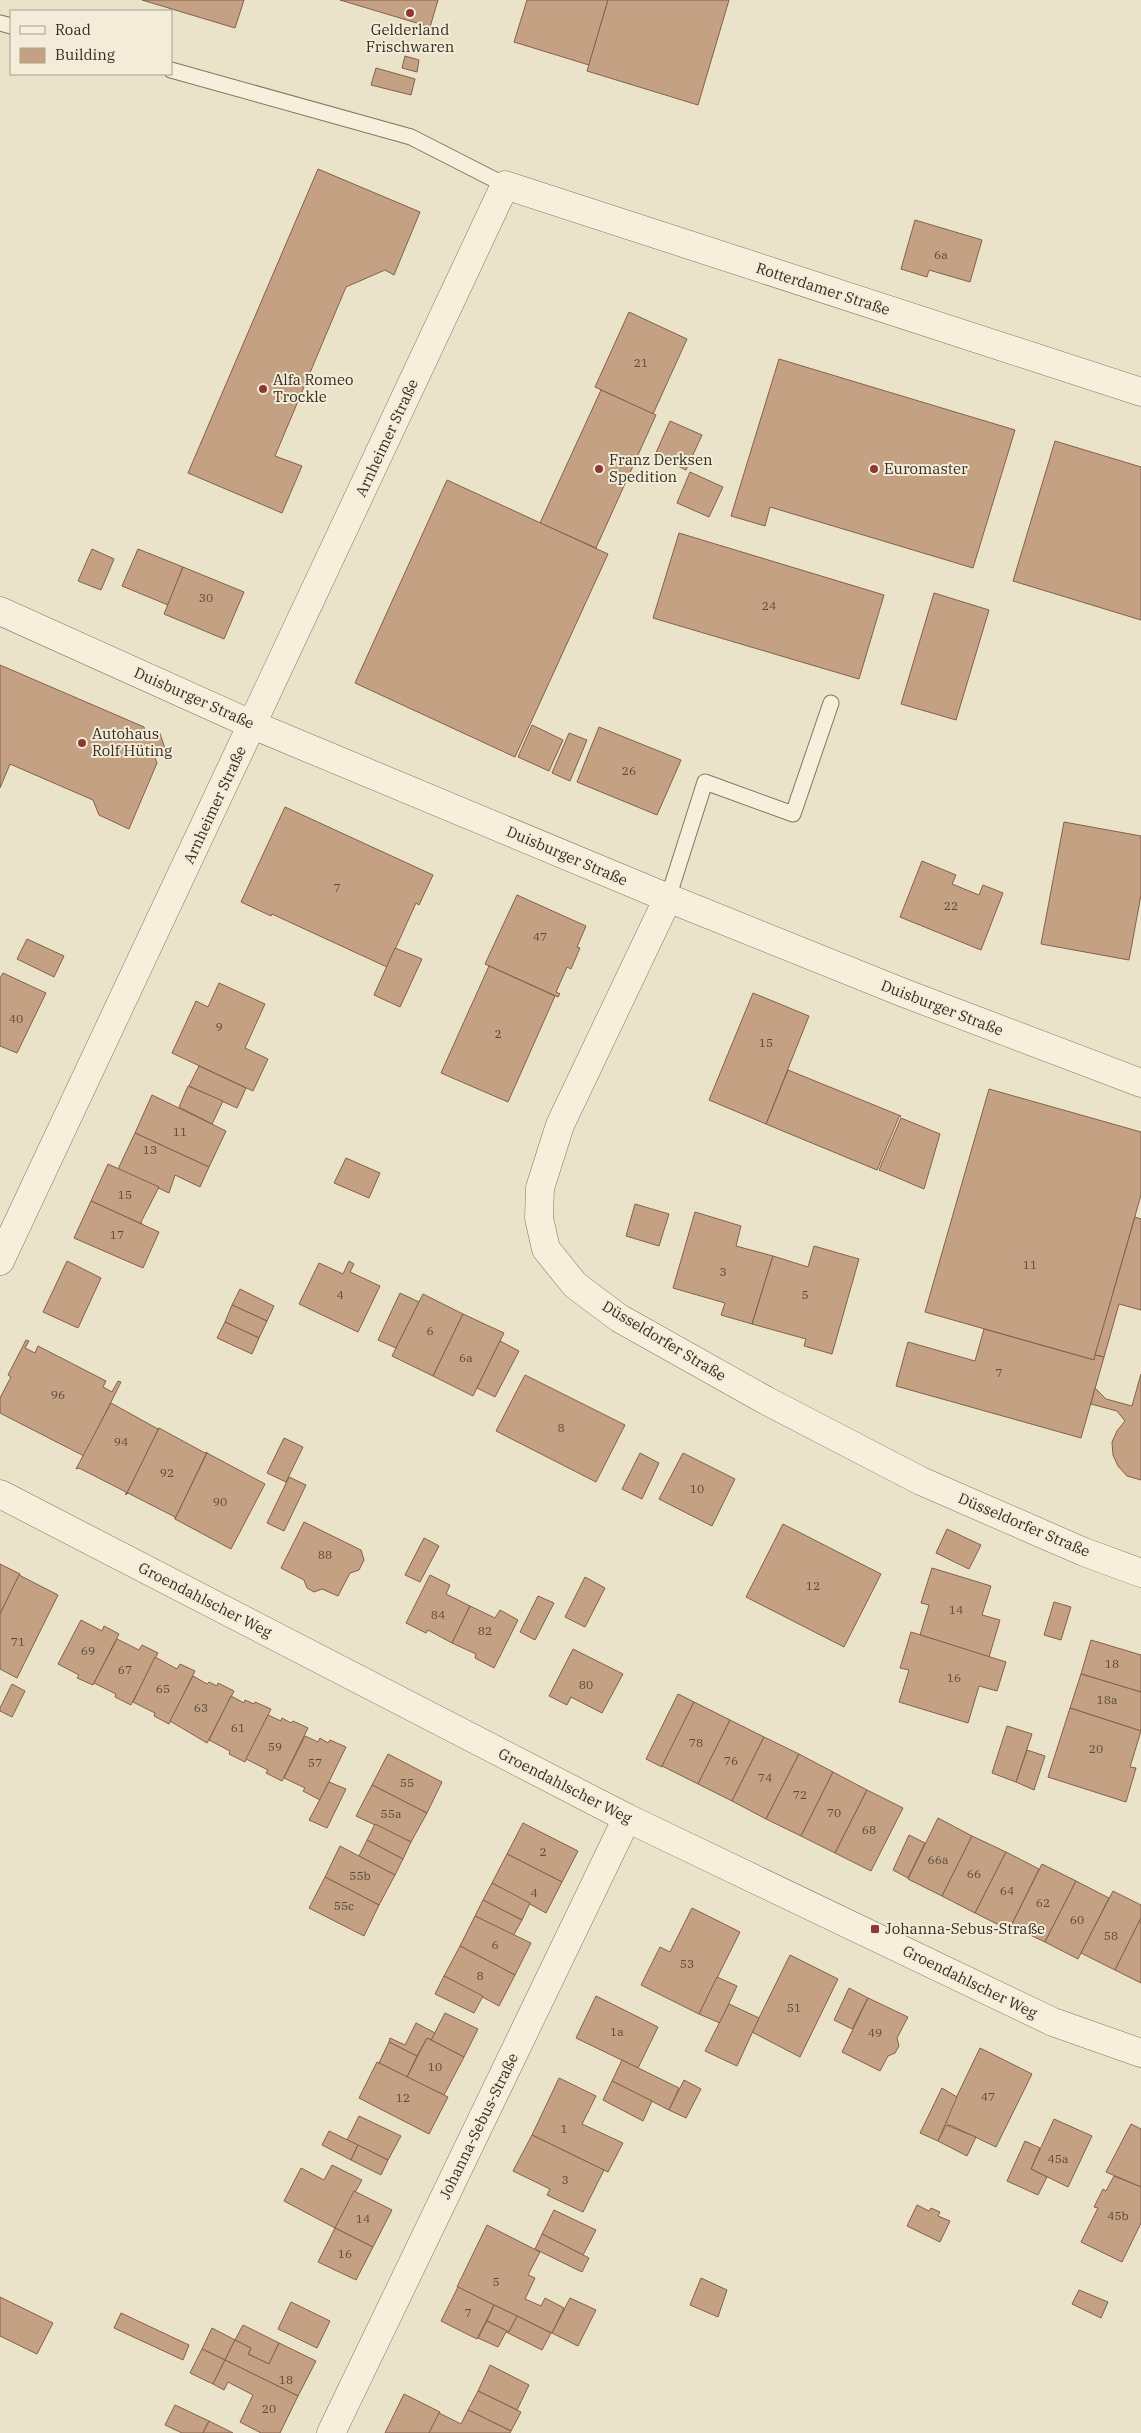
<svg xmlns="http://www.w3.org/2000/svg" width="1141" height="2433" font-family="'IBM Plex Serif',serif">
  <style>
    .building { fill: #c5a183; stroke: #826148 }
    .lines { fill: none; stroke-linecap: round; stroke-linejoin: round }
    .service-casing { stroke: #85755f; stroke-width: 17 }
    .minor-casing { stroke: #85755f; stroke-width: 29 }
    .service { stroke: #f6efdc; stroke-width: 15 }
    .minor { stroke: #f6efdc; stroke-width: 28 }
    .poi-dot { fill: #8e3835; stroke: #f3ecd8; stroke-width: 2 }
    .labels { text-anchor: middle; stroke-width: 4; stroke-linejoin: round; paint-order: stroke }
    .number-label { font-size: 12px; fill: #5a4a3a }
    .poi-label { font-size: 15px; fill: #372d21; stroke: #f3ecd8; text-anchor: start }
    .street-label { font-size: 15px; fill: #372d21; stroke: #f3ecd8 }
  </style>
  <rect width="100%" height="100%" fill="#eae2c9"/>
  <g class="building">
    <polygon points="142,0 244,0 235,28"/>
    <polygon points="340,0 438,0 430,27"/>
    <polygon points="527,0 608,0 589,65 514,42"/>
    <polygon points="608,0 729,0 698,105 587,71"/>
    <polygon points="405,56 419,60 417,72 402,68"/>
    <polygon points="376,68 415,79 411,95 371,85"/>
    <polygon points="318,169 420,212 394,275 385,270 346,287 275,456 302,466 282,513 188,473"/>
    <polygon points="915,220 982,240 970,282 929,270 927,277 901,269"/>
    <polygon points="629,312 687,339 653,414 595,387"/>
    <polygon points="779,359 1015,430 973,568 770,507 765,526 731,516"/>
    <polygon points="601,390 656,415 596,548 540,523"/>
    <polygon points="670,421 702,435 686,470 655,455"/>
    <polygon points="1055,441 1141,467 1141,620 1013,581"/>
    <polygon points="690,472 723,487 709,517 677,503"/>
    <polygon points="447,480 608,554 515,757 355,683"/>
    <polygon points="679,533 884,595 859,679 653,618"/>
    <polygon points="92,549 114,559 101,590 78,581"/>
    <polygon points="138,549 183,567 168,605 122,586"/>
    <polygon points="183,567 244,592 224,639 164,614"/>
    <polygon points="934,593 989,610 956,720 901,704"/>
    <polygon points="0,665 144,727 147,736 159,731 166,751 154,755 157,763 129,829 99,815 93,800 10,764 0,788"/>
    <polygon points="532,725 563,740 549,771 518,757"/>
    <polygon points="599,727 681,760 657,815 577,782"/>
    <polygon points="569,733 587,740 570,781 552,773"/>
    <polygon points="285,807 433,875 419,905 416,903 387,967 272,914 271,916 241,902"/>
    <polygon points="1064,822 1141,836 1141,895 1129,960 1041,944"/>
    <polygon points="922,861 956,875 952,884 979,895 983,885 1003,893 981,950 900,917"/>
    <polygon points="517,895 586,926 577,947 580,948 571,969 567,967 556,992 560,994 558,997 485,964"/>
    <polygon points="27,939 64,956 54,977 17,959"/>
    <polygon points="395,948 422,959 400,1007 374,995"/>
    <polygon points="489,966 555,996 508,1102 441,1073"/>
    <polygon points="3,973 46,993 17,1053 0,1046 0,978"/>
    <polygon points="219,983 265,1004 245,1048 268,1059 253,1091 172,1053 196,1001 208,1007"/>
    <polygon points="753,993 809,1016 766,1124 709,1100"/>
    <polygon points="199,1066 246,1088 237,1108 189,1086"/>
    <polygon points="788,1070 901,1116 899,1117 877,1170 766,1124"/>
    <polygon points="188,1086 223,1101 212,1124 179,1107"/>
    <polygon points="989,1089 1141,1132 1141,1195 1094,1360 925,1312"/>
    <polygon points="152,1095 226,1131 209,1167 135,1133"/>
    <polygon points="901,1118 940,1134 924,1189 879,1170"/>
    <polygon points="135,1133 209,1167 200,1187 175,1175 169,1193 118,1169"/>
    <polygon points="346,1158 380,1173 369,1198 334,1183"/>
    <polygon points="108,1164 159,1187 141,1222 142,1224 91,1201"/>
    <polygon points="91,1201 159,1232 143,1268 74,1238"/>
    <polygon points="635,1204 669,1214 659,1246 626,1236"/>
    <polygon points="695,1212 741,1226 736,1246 773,1256 752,1324 721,1315 725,1303 673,1288"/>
    <polygon points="1135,1217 1141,1219 1141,1310 1119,1304 1104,1357 1095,1355"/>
    <polygon points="814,1246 859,1259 832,1354 804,1346 806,1339 752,1324 773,1256 808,1267"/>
    <polygon points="67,1261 101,1278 78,1328 43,1312"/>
    <polygon points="349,1261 354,1264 350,1272 380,1286 358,1332 299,1304 319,1263 343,1274"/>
    <polygon points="240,1289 274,1306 267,1321 232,1305"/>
    <polygon points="400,1293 419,1302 396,1348 378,1340"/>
    <polygon points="423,1294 463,1314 433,1376 392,1356"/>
    <polygon points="232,1305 267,1321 259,1338 225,1322"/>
    <polygon points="463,1314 504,1333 473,1396 433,1376"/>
    <polygon points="225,1322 259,1338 252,1354 217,1338"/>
    <polygon points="984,1329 1094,1360 1095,1355 1104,1357 1081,1438 896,1386 908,1342 975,1361"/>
    <polygon points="26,1340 29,1341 25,1348 35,1353 38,1346 106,1381 103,1387 112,1392 118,1381 121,1382 84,1456 0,1413 0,1398 11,1377 8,1375"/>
    <polygon points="500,1341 519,1351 495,1397 477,1388"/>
    <polygon points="1141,1374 1141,1480 1127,1476 1118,1466 1113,1455 1112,1442 1117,1431 1125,1421 1117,1411 1091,1404 1095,1388 1106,1399 1132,1406"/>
    <polygon points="525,1375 625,1425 596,1482 496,1431"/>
    <polygon points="111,1403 158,1429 159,1428 126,1495 126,1492 79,1468 76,1469"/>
    <polygon points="159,1428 205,1453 207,1452 175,1519 175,1517 128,1493 126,1495"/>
    <polygon points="284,1438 303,1447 286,1482 267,1473"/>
    <polygon points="207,1453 265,1484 231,1549 175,1519"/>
    <polygon points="640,1453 659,1463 642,1499 622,1489"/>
    <polygon points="683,1453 735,1479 712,1526 659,1499"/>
    <polygon points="289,1477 306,1485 284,1531 267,1523"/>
    <polygon points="304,1522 361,1550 364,1560 359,1570 350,1573 338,1596 322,1589 314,1592 307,1588 304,1580 281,1568"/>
    <polygon points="783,1524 881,1574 844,1647 746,1597"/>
    <polygon points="947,1529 981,1545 969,1569 936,1553"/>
    <polygon points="424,1538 439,1546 420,1582 405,1575"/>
    <polygon points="0,1564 20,1574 0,1614"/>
    <polygon points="932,1568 991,1586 982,1615 1000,1620 989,1657 920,1635 929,1605 921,1603"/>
    <polygon points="19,1575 58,1595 17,1678 0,1669 0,1614"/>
    <polygon points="430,1575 450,1585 446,1594 470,1606 452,1643 428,1630 426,1633 406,1623"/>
    <polygon points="585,1577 605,1588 585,1627 565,1617"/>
    <polygon points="538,1596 554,1603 535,1640 520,1632"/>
    <polygon points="1054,1602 1071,1607 1061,1640 1044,1635"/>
    <polygon points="470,1606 495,1618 500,1610 518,1620 494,1668 475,1658 476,1654 452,1643"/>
    <polygon points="81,1620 102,1631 104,1626 119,1634 93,1685 77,1678 79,1675 58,1664"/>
    <polygon points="911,1632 1006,1662 997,1691 979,1686 968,1723 899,1702 909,1670 900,1668"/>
    <polygon points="117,1639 139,1650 142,1645 158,1653 131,1705 115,1697 116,1694 94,1683"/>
    <polygon points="1091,1640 1141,1655 1141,1692 1081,1674"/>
    <polygon points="573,1649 623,1674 602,1713 571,1697 567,1705 549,1696"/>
    <polygon points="155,1657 177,1669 180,1664 195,1671 169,1724 154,1716 155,1713 133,1702"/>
    <polygon points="1081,1674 1141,1692 1141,1731 1070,1708"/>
    <polygon points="193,1676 207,1684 209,1682 217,1686 218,1683 234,1691 207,1743 170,1721"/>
    <polygon points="12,1684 25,1691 12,1717 0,1711 0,1708"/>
    <polygon points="678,1694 694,1702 662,1767 646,1759"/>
    <polygon points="231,1696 244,1703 245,1700 254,1704 255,1702 271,1709 245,1762 229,1754 230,1751 209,1740"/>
    <polygon points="694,1702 730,1720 698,1784 662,1766"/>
    <polygon points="1070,1708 1141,1731 1130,1767 1136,1768 1126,1802 1048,1777"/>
    <polygon points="268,1715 281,1721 282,1718 291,1723 293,1721 308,1728 282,1781 266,1773 268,1770 246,1759"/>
    <polygon points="730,1720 764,1737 732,1801 698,1784"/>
    <polygon points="1007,1726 1032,1734 1016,1782 992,1773"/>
    <polygon points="305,1736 318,1742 320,1738 328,1743 330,1740 346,1747 320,1800 303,1791 305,1788 284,1778"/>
    <polygon points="764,1737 799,1754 766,1819 732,1801"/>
    <polygon points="1027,1750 1045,1756 1034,1790 1016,1782"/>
    <polygon points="388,1754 442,1782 427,1813 372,1785"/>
    <polygon points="799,1754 833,1772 801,1836 766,1819"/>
    <polygon points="833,1772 867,1790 835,1853 801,1836"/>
    <polygon points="329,1782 346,1789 327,1828 309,1820"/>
    <polygon points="372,1785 427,1813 411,1842 356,1816"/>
    <polygon points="867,1790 903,1808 871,1871 835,1853"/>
    <polygon points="938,1818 972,1836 942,1896 908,1879"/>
    <polygon points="523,1823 578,1851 562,1882 507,1854"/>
    <polygon points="375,1824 411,1842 403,1859 367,1840"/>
    <polygon points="909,1835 925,1843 908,1878 893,1870"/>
    <polygon points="972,1836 1006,1852 975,1913 942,1896"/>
    <polygon points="367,1840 403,1859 395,1875 359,1856"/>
    <polygon points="340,1846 395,1875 379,1905 325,1877"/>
    <polygon points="1006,1852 1039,1869 1009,1930 975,1913"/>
    <polygon points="507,1854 562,1882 546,1913 492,1883"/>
    <polygon points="1042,1864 1076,1881 1045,1942 1011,1926"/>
    <polygon points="325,1877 379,1905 364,1936 309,1908"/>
    <polygon points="1076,1881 1109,1898 1078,1959 1045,1942"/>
    <polygon points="492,1883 530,1903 522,1920 483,1900"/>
    <polygon points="1113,1891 1141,1905 1141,1918 1115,1970 1081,1953"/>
    <polygon points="483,1900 522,1920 513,1936 475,1916"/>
    <polygon points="692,1908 740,1932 699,2014 641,1985 660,1947 670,1952"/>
    <polygon points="475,1916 531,1943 515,1975 460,1946"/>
    <polygon points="1141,1918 1141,1983 1115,1970"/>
    <polygon points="460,1946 515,1975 499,2006 444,1976"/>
    <polygon points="790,1955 838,1979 800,2057 752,2032"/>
    <polygon points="444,1976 483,1996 474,2013 435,1994"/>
    <polygon points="717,1977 737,1986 720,2023 699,2014"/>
    <polygon points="849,1988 868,1998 852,2029 834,2020"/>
    <polygon points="596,1996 658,2027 638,2068 576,2038"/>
    <polygon points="868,1998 908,2017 897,2038 899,2046 895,2053 888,2056 880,2071 842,2052"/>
    <polygon points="729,2004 759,2018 737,2066 705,2051"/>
    <polygon points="445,2013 478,2029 464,2057 431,2040"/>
    <polygon points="416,2023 435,2033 431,2040 427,2038 417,2056 389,2042 390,2038 405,2045"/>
    <polygon points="427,2038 464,2057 444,2095 407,2077"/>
    <polygon points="389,2042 417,2056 407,2077 379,2063"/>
    <polygon points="980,2048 1032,2074 996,2147 950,2125 949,2126 945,2121"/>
    <polygon points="622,2060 679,2088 669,2110 612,2081"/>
    <polygon points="377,2062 448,2097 429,2134 359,2098"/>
    <polygon points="559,2078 596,2096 582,2124 623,2143 608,2172 532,2135"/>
    <polygon points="684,2080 701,2089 686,2118 669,2110"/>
    <polygon points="612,2081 652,2101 643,2121 603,2100"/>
    <polygon points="942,2088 957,2097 938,2141 920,2133"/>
    <polygon points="359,2116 401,2136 388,2160 347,2140"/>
    <polygon points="1054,2119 1092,2136 1068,2187 1031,2169"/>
    <polygon points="1131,2124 1141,2129 1141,2187 1106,2172"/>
    <polygon points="946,2125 976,2137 967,2156 938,2141"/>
    <polygon points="329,2131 358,2145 351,2160 322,2145"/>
    <polygon points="532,2135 604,2170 583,2212 547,2195 550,2189 513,2171"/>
    <polygon points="1025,2141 1040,2148 1031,2169 1047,2177 1038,2195 1007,2181"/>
    <polygon points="358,2145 388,2160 381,2175 351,2160"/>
    <polygon points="332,2165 362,2180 335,2228 284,2201 301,2168 324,2180"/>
    <polygon points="1114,2176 1141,2187 1141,2223 1122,2262 1081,2242 1098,2208 1094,2207 1103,2189 1106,2191"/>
    <polygon points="354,2191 392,2210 373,2247 335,2228"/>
    <polygon points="917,2205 929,2211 931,2208 940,2212 938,2216 950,2221 940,2242 907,2226"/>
    <polygon points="554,2210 596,2230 583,2255 542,2234"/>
    <polygon points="487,2225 540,2252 528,2275 535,2278 525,2299 541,2306 545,2298 564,2308 552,2333 457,2287"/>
    <polygon points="335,2228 373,2247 356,2280 318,2262"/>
    <polygon points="542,2234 589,2258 582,2272 535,2249"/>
    <polygon points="701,2278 727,2290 718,2317 690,2305"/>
    <polygon points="458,2287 494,2305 477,2339 441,2321"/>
    <polygon points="1079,2290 1108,2302 1101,2318 1072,2304"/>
    <polygon points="0,2297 53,2323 37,2354 0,2336"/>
    <polygon points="570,2298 596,2310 578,2346 552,2333"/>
    <polygon points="291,2302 330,2321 317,2348 278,2329"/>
    <polygon points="494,2305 517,2316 509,2332 487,2321"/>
    <polygon points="121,2313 189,2345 183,2360 114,2328"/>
    <polygon points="517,2316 551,2333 542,2350 506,2332 498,2347 478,2338 487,2321 509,2332"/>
    <polygon points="243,2325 279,2343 269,2364 248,2354 251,2348 235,2340"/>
    <polygon points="212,2328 235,2340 225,2360 202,2349"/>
    <polygon points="235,2340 251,2348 248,2354 269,2364 279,2343 316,2361 298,2396 225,2360"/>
    <polygon points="202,2349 225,2360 213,2384 190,2373"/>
    <polygon points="225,2360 298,2396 280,2433 261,2433 240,2422 253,2395 228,2382 224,2390 213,2384"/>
    <polygon points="490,2365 529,2385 517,2410 478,2391"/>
    <polygon points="478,2391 521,2412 511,2431 468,2410"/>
    <polygon points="404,2394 440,2412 429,2433 385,2433"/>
    <polygon points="175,2405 209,2421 203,2433 182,2433 165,2425"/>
    <polygon points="468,2410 511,2431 510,2433 429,2433 439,2413 461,2424"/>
    <polygon points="209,2421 233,2433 203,2433"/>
  </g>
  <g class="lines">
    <g class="service-casing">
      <g id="service">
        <polyline points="0,23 11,26"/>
        <polyline points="171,70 411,137 505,185"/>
        <polyline points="668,898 705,782 793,814 831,703"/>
      </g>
    </g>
    <g class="minor-casing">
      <g id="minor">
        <polyline points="0,611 253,725 668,898 904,993 1141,1083"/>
        <polyline points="668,898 560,1125 540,1188 539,1218 546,1249 575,1285 619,1318 767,1401 921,1481 1084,1552 1141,1573"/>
        <polyline points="0,1261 505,185 1141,392"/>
        <polyline points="0,1494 627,1818 1053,2022 1141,2053"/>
        <polyline points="331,2433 627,1818"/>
      </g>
    </g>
    <use href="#service" class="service"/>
    <use href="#minor" class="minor"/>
  </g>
  <g class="poi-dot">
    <circle cx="410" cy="13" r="5"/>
    <circle cx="263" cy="389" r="5"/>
    <circle cx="599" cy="469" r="5"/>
    <circle cx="874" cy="469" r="5"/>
    <circle cx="82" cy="743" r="5"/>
    <rect x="870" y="1924" width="10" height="10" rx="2.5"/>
  </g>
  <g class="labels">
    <g class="number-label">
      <text x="941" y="259">6a</text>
      <text x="641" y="367">21</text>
      <text x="206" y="602">30</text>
      <text x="769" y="610">24</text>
      <text x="629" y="775">26</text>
      <text x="337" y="892">7</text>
      <text x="951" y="910">22</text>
      <text x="540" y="941">47</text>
      <text x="16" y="1023">40</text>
      <text x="219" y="1031">9</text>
      <text x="498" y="1038">2</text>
      <text x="766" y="1047">15</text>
      <text x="180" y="1136">11</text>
      <text x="150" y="1154">13</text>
      <text x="125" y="1199">15</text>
      <text x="117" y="1239">17</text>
      <text x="1030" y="1269">11</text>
      <text x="723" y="1276">3</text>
      <text x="340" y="1299">4</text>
      <text x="805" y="1299">5</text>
      <text x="430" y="1335">6</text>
      <text x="466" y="1362">6a</text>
      <text x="999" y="1377">7</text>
      <text x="58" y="1399">96</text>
      <text x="561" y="1432">8</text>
      <text x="121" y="1446">94</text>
      <text x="167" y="1477">92</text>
      <text x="697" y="1493">10</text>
      <text x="220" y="1506">90</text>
      <text x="325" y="1559">88</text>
      <text x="813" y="1590">12</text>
      <text x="956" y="1614">14</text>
      <text x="438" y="1619">84</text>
      <text x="485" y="1635">82</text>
      <text x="18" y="1646">71</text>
      <text x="88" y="1655">69</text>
      <text x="1112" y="1668">18</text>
      <text x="125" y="1674">67</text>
      <text x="954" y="1682">16</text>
      <text x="586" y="1689">80</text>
      <text x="163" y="1693">65</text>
      <text x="1107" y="1704">18a</text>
      <text x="201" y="1712">63</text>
      <text x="238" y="1732">61</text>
      <text x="696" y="1747">78</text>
      <text x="275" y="1751">59</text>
      <text x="1096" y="1753">20</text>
      <text x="731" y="1765">76</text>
      <text x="315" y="1767">57</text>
      <text x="765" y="1782">74</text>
      <text x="407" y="1787">55</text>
      <text x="800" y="1799">72</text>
      <text x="834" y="1817">70</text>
      <text x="391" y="1818">55a</text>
      <text x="869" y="1834">68</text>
      <text x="543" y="1856">2</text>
      <text x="938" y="1864">66a</text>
      <text x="974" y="1878">66</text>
      <text x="360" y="1880">55b</text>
      <text x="1007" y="1895">64</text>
      <text x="534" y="1897">4</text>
      <text x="1043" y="1907">62</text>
      <text x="344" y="1910">55c</text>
      <text x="1077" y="1924">60</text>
      <text x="1111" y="1940">58</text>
      <text x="495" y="1949">6</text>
      <text x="687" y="1968">53</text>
      <text x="480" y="1980">8</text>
      <text x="794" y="2012">51</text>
      <text x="617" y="2036">1a</text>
      <text x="875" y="2037">49</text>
      <text x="435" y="2071">10</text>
      <text x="988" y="2101">47</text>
      <text x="403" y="2102">12</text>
      <text x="564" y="2133">1</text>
      <text x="1058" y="2163">45a</text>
      <text x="565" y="2184">3</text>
      <text x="1118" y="2220">45b</text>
      <text x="363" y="2223">14</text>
      <text x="345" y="2258">16</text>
      <text x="496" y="2286">5</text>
      <text x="468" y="2317">7</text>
      <text x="286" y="2384">18</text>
      <text x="269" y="2413">20</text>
    </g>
    <g class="poi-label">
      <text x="410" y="35" text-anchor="middle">Gelderland<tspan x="410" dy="17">Frischwaren</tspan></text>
      <text x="273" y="385">Alfa Romeo<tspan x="273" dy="17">Trockle</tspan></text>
      <text x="609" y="465">Franz Derksen<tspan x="609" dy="17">Spedition</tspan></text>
      <text x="884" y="474">Euromaster</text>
      <text x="92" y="739">Autohaus<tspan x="92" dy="17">Rolf Hüting</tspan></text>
      <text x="885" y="1934">Johanna-Sebus-Straße</text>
    </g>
    <g class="street-label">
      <text transform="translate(823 289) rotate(18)" y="5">Rotterdamer Straße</text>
      <text transform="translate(387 438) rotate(-65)" y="5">Arnheimer Straße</text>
      <text transform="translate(194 698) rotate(24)" y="5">Duisburger Straße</text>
      <text transform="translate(215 805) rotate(-65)" y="5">Arnheimer Straße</text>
      <text transform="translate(567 856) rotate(23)" y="5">Duisburger Straße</text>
      <text transform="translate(942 1008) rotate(21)" y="5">Duisburger Straße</text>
      <text transform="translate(664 1341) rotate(31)" y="5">Düsseldorfer Straße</text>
      <text transform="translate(1024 1525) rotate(23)" y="5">Düsseldorfer Straße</text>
      <text transform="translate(205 1600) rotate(27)" y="5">Groendahlscher Weg</text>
      <text transform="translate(565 1786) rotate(27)" y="5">Groendahlscher Weg</text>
      <text transform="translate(970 1982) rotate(26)" y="5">Groendahlscher Weg</text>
      <text transform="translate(479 2126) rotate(-64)" y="5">Johanna-Sebus-Straße</text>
    </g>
  </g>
  <rect x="10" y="10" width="162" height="65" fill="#f3ecd8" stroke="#a8a08f"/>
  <rect x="20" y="26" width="25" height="8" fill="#f6efdc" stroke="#a8a08f"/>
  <text x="55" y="35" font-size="15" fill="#372d21">Road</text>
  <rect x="20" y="48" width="25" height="15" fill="#c5a183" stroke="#a8a08f"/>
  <text x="55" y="60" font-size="15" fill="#372d21">Building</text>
</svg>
